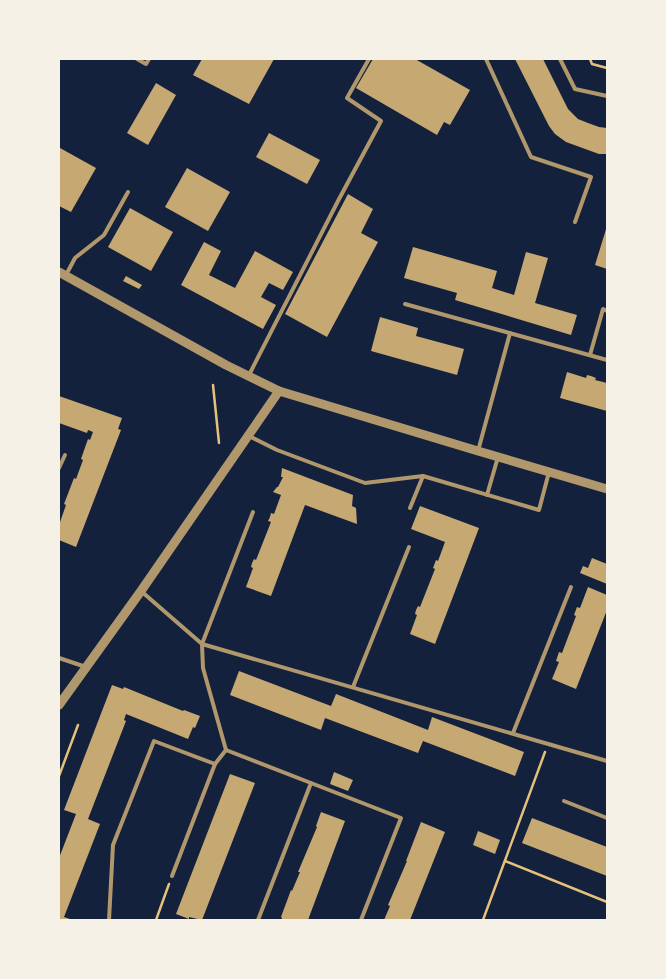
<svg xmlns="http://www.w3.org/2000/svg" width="666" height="979" font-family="Arial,sans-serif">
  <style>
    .building { fill: #c6a872 }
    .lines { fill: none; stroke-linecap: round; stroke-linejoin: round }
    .path { stroke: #e5c07b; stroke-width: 2.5 }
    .service { stroke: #b1986c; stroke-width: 4 }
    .tertiary { stroke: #b1986c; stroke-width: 9 }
  </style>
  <rect width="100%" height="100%" fill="#14213d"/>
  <g class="building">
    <polygon points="202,59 274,59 249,104 193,75"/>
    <polygon points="373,59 415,59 470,90 450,125 444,122 437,135 356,88"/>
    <polygon points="515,59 543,59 568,109 578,119 588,123 599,127 607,128 607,154 599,154 566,142 555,134 549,126"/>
    <polygon points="156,83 176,95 148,145 127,133"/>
    <polygon points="269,133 320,160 307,184 256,157"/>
    <polygon points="60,148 96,168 71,212 59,206 59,151"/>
    <polygon points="187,168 230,192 208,231 165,207"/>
    <polygon points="348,194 373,209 361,233 378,242 327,337 285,314"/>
    <polygon points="130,208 173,232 151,271 108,247"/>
    <polygon points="607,226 607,269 595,265"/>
    <polygon points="204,242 221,251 209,275 235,288 255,251 293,272 283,290 269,283 261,297 276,305 263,329 181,285"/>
    <polygon points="413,247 497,271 492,288 514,295 526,252 548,258 535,303 577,315 571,335 455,300 457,293 404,278"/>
    <polygon points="126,276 142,285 139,289 123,281"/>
    <polygon points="380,317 418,328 416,336 464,349 457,375 371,351"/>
    <polygon points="567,372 586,378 587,375 591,376 596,378 595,380 607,383 607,411 560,398"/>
    <polygon points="59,396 122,418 118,429 121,430 76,547 59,540 59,525 66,505 64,504 74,478 76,479 83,460 81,459 88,439 90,440 93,432 88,430 87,433 59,423"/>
    <polygon points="282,468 353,495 352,506 356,508 357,524 305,505 271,596 246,587 253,568 251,567 252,563 254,559 256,560 271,522 268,521 270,517 271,513 274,514 281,495 273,492 277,487 278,487 283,477 281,477"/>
    <polygon points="420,506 479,528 435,644 410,634 417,615 415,614 416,610 418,606 420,607 435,569 433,568 436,560 438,561 445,542 411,529"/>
    <polygon points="592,558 607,564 607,584 580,573 583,566 588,568"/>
    <polygon points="588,587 607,595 607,610 576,689 552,679 559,662 556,661 559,652 562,653 576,616 574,615 577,607 580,608"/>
    <polygon points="239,671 331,706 336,694 428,730 432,717 524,752 515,776 423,741 418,753 325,718 321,730 230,695"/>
    <polygon points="112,685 123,689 124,687 183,711 184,710 200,716 195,728 193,727 188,739 126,714 124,720 126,721 88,819 100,824 64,917 73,920 59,920 59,858 76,814 64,810"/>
    <polygon points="334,772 353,780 348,791 330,784"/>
    <polygon points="230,774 255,783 202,920 189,917 189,919 176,914"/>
    <polygon points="321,812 345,821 308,920 281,920 282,918 281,917 291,890 292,891 300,872 298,872 317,827 316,826"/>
    <polygon points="532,818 607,847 607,876 522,843"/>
    <polygon points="421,822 445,832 410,920 384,920 390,906 388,905 407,861 406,861"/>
    <polygon points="478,831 500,840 495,854 473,845"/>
  </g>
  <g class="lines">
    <g class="path">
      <polyline points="590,59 592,64 607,68"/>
      <polyline points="213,385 219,443"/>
      <polyline points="59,776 78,725"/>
      <polyline points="505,861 607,902"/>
      <polyline points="156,920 169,884"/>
      <polyline points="483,920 545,752"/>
    </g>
    <g class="service">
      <polyline points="137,59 146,64 149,59"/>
      <polyline points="486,59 531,157 591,177 575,222"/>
      <polyline points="560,59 575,89 607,96"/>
      <polyline points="66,275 75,258 104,235 128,192"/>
      <polyline points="405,304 607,360"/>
      <polyline points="590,355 603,309 607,311"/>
      <polyline points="249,375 338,201 381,121 347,98 369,59"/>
      <polyline points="249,436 277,450 365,483 423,476 539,510 549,472"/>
      <polyline points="478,451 510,333"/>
      <polyline points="59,468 65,455"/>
      <polyline points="487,495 498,457"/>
      <polyline points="410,508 423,476"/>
      <polyline points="253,512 202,644 607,761"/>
      <polyline points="141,591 202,644 203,668 226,750 215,764 172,876"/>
      <polyline points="59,658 86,667"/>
      <polyline points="353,687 409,547"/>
      <polyline points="513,733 571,587"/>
      <polyline points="226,750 311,783 258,920"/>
      <polyline points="311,783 401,818 361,920"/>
      <polyline points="564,801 607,818"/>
      <polyline points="109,920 113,845 154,741 215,764"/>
    </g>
    <g class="tertiary">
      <polyline points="59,272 226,365 279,391 478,451 607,489"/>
      <polyline points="59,705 141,591 279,391"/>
    </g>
  </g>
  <rect width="666" height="979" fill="none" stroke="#f6f1e7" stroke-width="120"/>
</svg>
